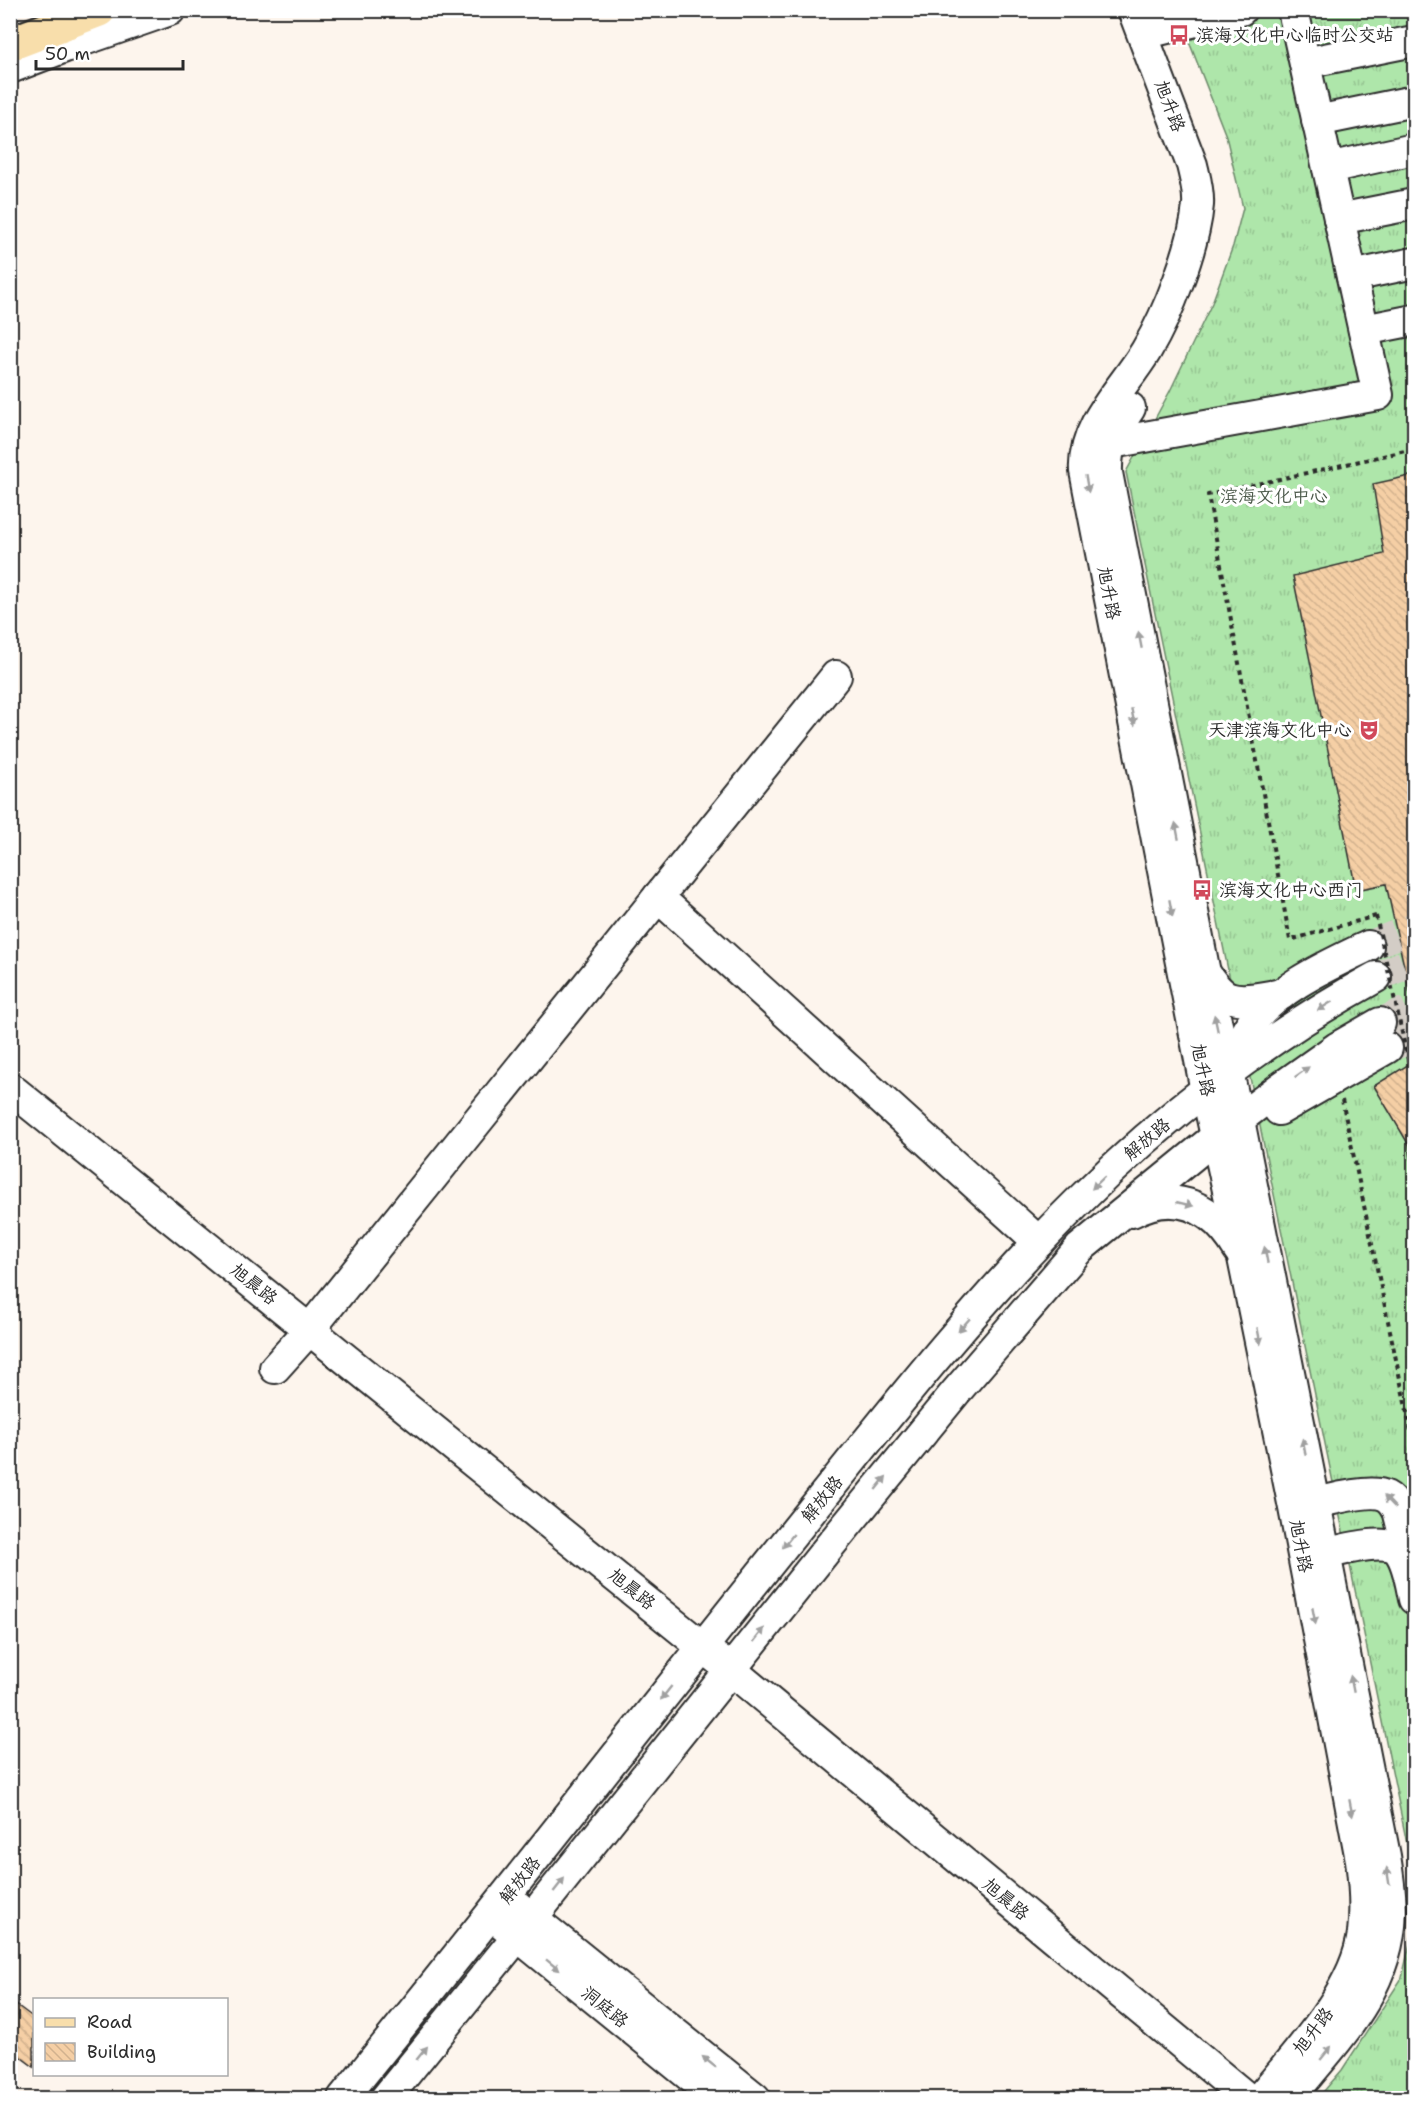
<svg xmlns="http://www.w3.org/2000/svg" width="1425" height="2109" font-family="'Shantell Sans','LXGW WenKai TC',sans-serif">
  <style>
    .grass { fill: url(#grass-tufts); stroke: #6c886a; stroke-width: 1.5 }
    .building { fill: url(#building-back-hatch); stroke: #2b2b2b; stroke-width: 1.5 }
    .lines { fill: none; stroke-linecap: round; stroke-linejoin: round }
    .minor-tunnel { stroke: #d3cdc6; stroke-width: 30; stroke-dasharray: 30 15; stroke-linecap: butt }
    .minor-casing { stroke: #2b2b2b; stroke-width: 34 }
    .major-casing { stroke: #2b2b2b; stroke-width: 38 }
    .path { stroke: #2b2b2b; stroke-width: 4; stroke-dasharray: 4.5 4.5; stroke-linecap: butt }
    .minor { stroke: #fff; stroke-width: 30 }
    .major { stroke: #f8deab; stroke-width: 33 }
    .path-bridge { stroke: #2b2b2b; stroke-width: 4; stroke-dasharray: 4.5 4.5; stroke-linecap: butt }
    .oneway { fill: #a0a0a0 }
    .labels { text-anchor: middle; stroke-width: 6; stroke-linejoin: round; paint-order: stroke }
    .poi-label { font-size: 18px; fill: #2b2b2b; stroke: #fff; text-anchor: start }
    .street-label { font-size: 18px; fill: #2b2b2b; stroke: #fff }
    .park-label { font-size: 18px; fill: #4c5a4b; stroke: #fff }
  </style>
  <defs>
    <pattern id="grass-tufts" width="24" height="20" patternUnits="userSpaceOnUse" patternTransform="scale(1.5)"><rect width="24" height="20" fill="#aee6aa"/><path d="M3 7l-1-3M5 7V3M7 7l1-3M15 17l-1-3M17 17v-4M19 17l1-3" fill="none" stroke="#96c592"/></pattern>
    <pattern id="building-back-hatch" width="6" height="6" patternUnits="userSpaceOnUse" patternTransform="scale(1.5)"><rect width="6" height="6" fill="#f5cfa5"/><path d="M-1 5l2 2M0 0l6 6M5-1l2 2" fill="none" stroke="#d2b28e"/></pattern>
  </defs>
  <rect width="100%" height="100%" fill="#fdf5ed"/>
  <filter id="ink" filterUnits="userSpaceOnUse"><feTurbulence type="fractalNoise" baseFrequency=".0167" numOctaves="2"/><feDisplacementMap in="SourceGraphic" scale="12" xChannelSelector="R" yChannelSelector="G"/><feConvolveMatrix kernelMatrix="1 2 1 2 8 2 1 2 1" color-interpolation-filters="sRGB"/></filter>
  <g filter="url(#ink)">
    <polygon class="grass" points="1177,11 1414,11 1414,2098 1318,2098 1342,2070 1402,1978 1414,1926 1413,1873 1126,472 1170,391 1212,303 1233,246 1243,208 1226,136"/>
    <g class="building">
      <polygon points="1414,475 1414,1012 1386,884 1356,890 1293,576 1384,554 1373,484"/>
      <polygon points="1414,1061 1414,1182 1409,1145 1374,1086"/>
      <polygon points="10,2000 34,2018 34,2067 10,2049"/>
    </g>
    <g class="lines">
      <g class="minor-tunnel">
        <polyline points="1368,946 1414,928"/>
        <polyline points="1376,977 1414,961"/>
        <polyline points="1380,1023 1414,1007"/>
        <polyline points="1387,1048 1414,1037"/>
      </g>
      <g class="minor-casing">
        <g id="minor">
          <path d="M1133,10L1192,165C1195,178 1199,191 1198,205C1194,248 1168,314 1146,351C1124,388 1082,425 1085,471L1206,1091L1243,1258L1294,1508L1361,1860C1364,1884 1366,1909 1363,1933C1356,1991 1296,2054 1260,2098"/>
          <polyline points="1143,34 1241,10"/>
          <polyline points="1305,63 1414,41"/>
          <polyline points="10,68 78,42 170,10"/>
          <polyline points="1317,121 1414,101"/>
          <polyline points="1328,168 1414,149"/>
          <polyline points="1339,219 1414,204"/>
          <polyline points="1352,276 1414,263"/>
          <polyline points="1364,330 1414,320"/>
          <path d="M1130,408C1115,432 1106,444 1107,473L1205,973L1239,1120L1385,1856C1388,1875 1391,1893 1391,1912C1389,1990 1335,2042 1289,2098"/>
          <polyline points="1095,446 1378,395 1293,10"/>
          <polyline points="658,897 1039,1242"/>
          <path d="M1205,973C1212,982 1218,993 1229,997C1244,1003 1267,996 1282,994"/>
          <path d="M1228,1073C1234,1059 1240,1043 1247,1030C1270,991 1328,965 1368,946"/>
          <polyline points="10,1088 731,1670 1247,2098"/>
          <polyline points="1279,1110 1387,1048"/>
          <path d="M1132,1212C1178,1188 1214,1208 1239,1250"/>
          <polyline points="275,1368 310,1329 836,676"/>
          <path d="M1295,1508C1315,1504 1369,1487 1386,1496C1392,1499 1395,1504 1398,1510L1414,1576"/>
          <path d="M1306,1558C1325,1555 1385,1535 1398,1550C1408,1562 1411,1585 1414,1599"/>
          <polyline points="517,1906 755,2098"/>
          <polyline points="503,1924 717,2098"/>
          <path d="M343,2098C490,1917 634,1732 780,1550C875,1432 968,1311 1076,1204C1163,1117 1268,1036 1376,977"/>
          <polyline points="386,2098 532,1918 828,1548 955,1393 1080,1248 1217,1136 1280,1088 1338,1047 1380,1023"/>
        </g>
      </g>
      <g class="major-casing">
        <polyline id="major" points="10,44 99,10"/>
      </g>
      <g class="path">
        <polyline points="1376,916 1290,940 1208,495 1414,449"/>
        <polyline points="1342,1100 1414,1446"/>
      </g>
      <use href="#minor" class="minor"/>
      <use href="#major" class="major"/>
      <polyline class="path-bridge" points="1376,916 1409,1064"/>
    </g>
    <defs><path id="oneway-solid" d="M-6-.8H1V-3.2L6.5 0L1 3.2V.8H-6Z" transform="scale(1.5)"/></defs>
    <g class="oneway">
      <use href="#oneway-solid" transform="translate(1087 484) rotate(80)"/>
      <use href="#oneway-solid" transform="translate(1140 640) rotate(-101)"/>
      <use href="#oneway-solid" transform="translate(1133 717) rotate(79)"/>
      <use href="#oneway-solid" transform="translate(1177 831) rotate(-101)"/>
      <use href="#oneway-solid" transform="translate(1171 908) rotate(79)"/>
      <use href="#oneway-solid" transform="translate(1325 1006) rotate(148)"/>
      <use href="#oneway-solid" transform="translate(1216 1023) rotate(-102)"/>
      <use href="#oneway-solid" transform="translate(1302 1072) rotate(-36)"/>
      <use href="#oneway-solid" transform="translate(1098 1183) rotate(136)"/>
      <use href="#oneway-solid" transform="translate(1185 1204) rotate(13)"/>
      <use href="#oneway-solid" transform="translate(1266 1255) rotate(-101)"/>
      <use href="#oneway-solid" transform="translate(964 1325) rotate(132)"/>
      <use href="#oneway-solid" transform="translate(1259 1336) rotate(79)"/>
      <use href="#oneway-solid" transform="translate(1304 1447) rotate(-101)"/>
      <use href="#oneway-solid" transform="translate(881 1483) rotate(-51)"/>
      <use href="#oneway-solid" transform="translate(1390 1502) rotate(-134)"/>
      <use href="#oneway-solid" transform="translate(788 1541) rotate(129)"/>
      <use href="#oneway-solid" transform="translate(1314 1616) rotate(79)"/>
      <use href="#oneway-solid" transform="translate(759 1635) rotate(-52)"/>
      <use href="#oneway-solid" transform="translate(1352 1684) rotate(-101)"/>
      <use href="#oneway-solid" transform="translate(666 1693) rotate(128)"/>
      <use href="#oneway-solid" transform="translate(1351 1808) rotate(79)"/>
      <use href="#oneway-solid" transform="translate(1388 1876) rotate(-99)"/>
      <use href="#oneway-solid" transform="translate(559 1885) rotate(-52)"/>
      <use href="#oneway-solid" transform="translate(553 1965) rotate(39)"/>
      <use href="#oneway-solid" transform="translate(422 2053) rotate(-51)"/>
      <use href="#oneway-solid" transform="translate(1326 2053) rotate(-51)"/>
      <use href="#oneway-solid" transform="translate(709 2062) rotate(-141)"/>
    </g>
  </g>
  <defs>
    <g id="bus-bare" transform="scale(1.62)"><path d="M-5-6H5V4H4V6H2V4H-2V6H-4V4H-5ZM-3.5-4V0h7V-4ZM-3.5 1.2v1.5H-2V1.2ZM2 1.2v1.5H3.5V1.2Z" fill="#d1495b" stroke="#fff" stroke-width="2.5" paint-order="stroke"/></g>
    <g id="theatre-bare" transform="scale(1.62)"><path d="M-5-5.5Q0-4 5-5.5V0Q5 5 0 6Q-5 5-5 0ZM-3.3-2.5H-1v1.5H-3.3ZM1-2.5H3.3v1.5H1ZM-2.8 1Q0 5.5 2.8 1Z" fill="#d1495b" stroke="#fff" stroke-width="2.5" paint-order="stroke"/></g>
  </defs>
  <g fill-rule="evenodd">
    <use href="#bus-bare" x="1179" y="35"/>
    <use href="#theatre-bare" x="1369" y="730"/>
    <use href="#bus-bare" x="1202" y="890"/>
  </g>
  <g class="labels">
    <g class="poi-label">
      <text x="1196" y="41">滨海文化中心临时公交站</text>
      <text x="1352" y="736" text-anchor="end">天津滨海文化中心</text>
      <text x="1219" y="896">滨海文化中心西门</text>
    </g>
    <g class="street-label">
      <text transform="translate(1170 106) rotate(69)" y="6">旭升路</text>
      <text transform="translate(1109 593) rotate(79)" y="6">旭升路</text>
      <text transform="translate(1203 1070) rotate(78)" y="6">旭升路</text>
      <text transform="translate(1147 1139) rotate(-40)" y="6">解放路</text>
      <text transform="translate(254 1284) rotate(39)" y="6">旭晨路</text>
      <text transform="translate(822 1499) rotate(-51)" y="6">解放路</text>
      <text transform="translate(1301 1546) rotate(79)" y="6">旭升路</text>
      <text transform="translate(632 1589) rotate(39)" y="6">旭晨路</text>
      <text transform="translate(520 1880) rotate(-52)" y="6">解放路</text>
      <text transform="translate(1006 1899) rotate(40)" y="6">旭晨路</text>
      <text transform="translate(605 2007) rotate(39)" y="6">洞庭路</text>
      <text transform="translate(1313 2031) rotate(-53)" y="6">旭升路</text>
    </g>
    <g class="park-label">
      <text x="1274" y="502">滨海文化中心</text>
    </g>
  </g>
  <rect width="1425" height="2109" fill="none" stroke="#fff" stroke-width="36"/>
  <rect x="18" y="18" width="1389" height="2073" fill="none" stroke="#2b2b2b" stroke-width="2" filter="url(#ink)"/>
  <rect x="33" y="1998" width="195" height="78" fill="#ffffff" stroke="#aaaaaa" stroke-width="1.5"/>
  <rect x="45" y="2018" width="30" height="9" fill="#f8deab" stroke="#aaaaaa" stroke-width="1.5"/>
  <text x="87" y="2028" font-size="18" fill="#2b2b2b">Road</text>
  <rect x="45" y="2043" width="30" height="18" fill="url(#building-back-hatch)" stroke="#aaaaaa" stroke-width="1.5"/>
  <text x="87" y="2058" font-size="18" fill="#2b2b2b">Building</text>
  <path d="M36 60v9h147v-9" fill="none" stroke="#2b2b2b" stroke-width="3"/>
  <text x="45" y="60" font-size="18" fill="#2b2b2b" stroke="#ffffff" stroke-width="4.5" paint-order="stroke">50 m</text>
</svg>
